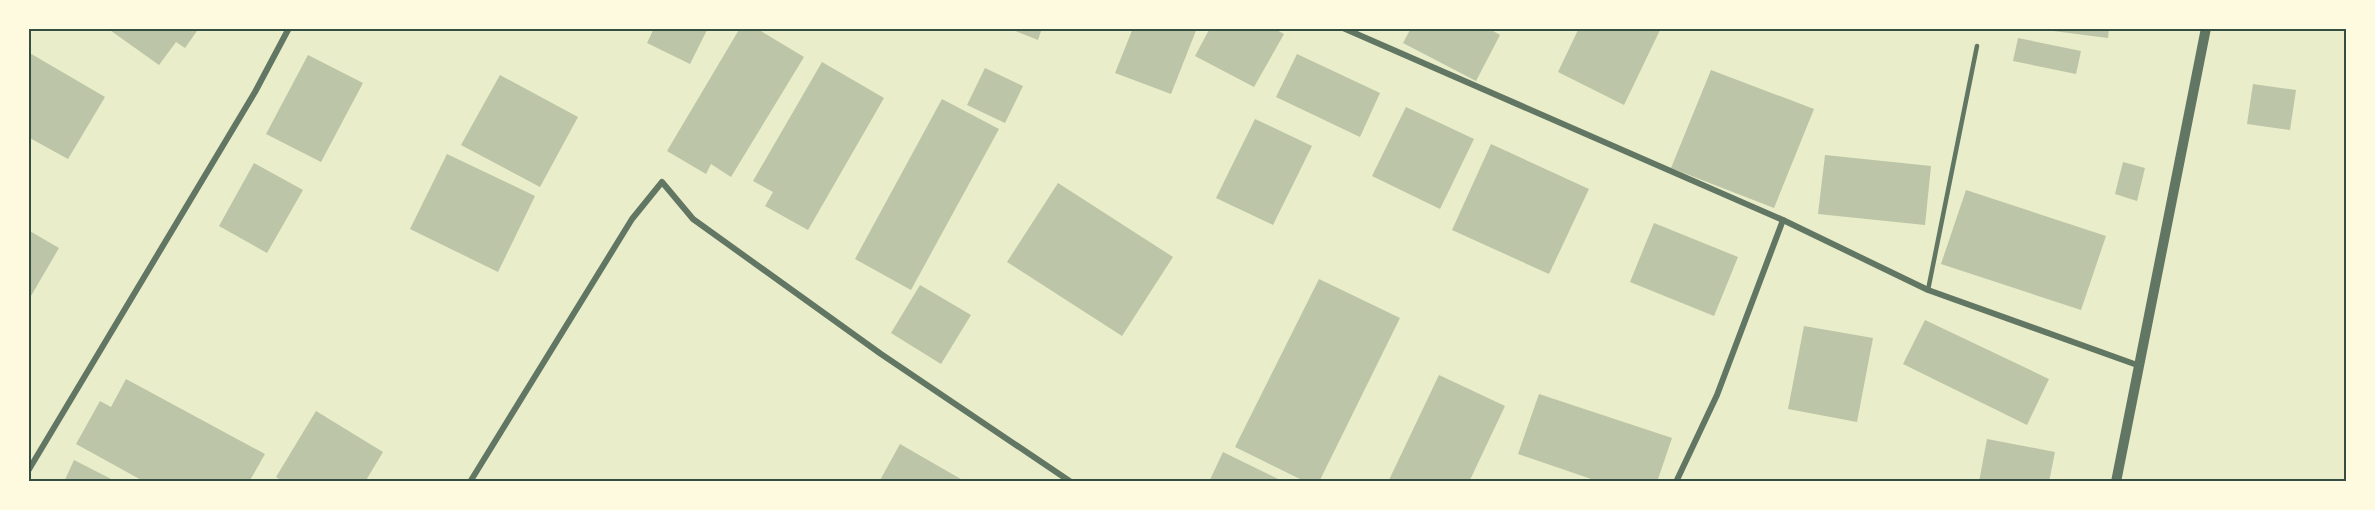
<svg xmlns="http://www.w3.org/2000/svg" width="2375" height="510" font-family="Georgia,serif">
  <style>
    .building { fill: #bcc5a7 }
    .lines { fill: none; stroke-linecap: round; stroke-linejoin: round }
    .service { stroke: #617663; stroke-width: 4.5 }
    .minor { stroke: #617663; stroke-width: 6 }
    .tertiary { stroke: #617663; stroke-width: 10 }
    .neatline { fill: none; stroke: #344e41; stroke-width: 2 }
  </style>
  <rect width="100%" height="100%" fill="#e9edc9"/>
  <g class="building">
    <polygon points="107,28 199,28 185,48 176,42 159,65"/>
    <polygon points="654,28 708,28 690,64 647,43"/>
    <polygon points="740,28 756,28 804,57 731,177 711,164 706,174 667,151"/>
    <polygon points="1008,28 1042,28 1038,40"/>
    <polygon points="1133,28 1197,28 1171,94 1115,73"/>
    <polygon points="1210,28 1273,28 1284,34 1254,87 1195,56"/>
    <polygon points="1411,28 1488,28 1500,35 1476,81 1403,43"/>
    <polygon points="1579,28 1661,28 1624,105 1558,72"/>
    <polygon points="2031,28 2109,28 2108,38"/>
    <polygon points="2018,38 2081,51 2076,74 2013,61"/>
    <polygon points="28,52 105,97 68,159 28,137"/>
    <polygon points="1297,54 1380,93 1360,137 1276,97"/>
    <polygon points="308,55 363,83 321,162 266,134"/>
    <polygon points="822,62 884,98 808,230 765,206 773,192 753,181"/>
    <polygon points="985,68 1023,86 1005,123 967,105"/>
    <polygon points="1711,70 1814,109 1774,208 1671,168"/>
    <polygon points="500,75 578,117 540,187 461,145"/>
    <polygon points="2253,84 2296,90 2290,130 2247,124"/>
    <polygon points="942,99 999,129 911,290 855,259"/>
    <polygon points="1406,107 1474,139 1440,209 1372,176"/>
    <polygon points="1255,119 1312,146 1273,225 1216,198"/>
    <polygon points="1491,144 1589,189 1549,274 1452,230"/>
    <polygon points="447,154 535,196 498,272 410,229"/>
    <polygon points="1825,155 1931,166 1925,225 1818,214"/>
    <polygon points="2123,162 2145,168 2137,201 2115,194"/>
    <polygon points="254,163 303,190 267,253 219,226"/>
    <polygon points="1058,183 1173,257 1122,336 1007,262"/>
    <polygon points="1966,190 2106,236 2081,310 1941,264"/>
    <polygon points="1654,223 1738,257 1714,316 1630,282"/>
    <polygon points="28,230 59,248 28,301"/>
    <polygon points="1319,279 1400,318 1319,482 1306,482 1235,447"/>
    <polygon points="920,285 971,315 941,364 891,333"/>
    <polygon points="1925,320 2049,379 2027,425 1903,364"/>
    <polygon points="1804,326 1873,338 1857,422 1788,409"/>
    <polygon points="1439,375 1505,406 1469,482 1388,482"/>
    <polygon points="126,379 265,454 249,482 145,482 76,444 100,401 111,407"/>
    <polygon points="1539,394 1672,438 1657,482 1600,482 1518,454"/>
    <polygon points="316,411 383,452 365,482 284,482 276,477"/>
    <polygon points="1987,439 2055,452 2049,482 1979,482"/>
    <polygon points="900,444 966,482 879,482"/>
    <polygon points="1223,452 1284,482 1209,482"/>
    <polygon points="74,460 117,482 64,482"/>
  </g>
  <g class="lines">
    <polyline class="service" points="1928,290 1977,46"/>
    <g class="minor">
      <polyline points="1343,28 1783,220 1928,290 2140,366"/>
      <polyline points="28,471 255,92 289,28"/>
      <polyline points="470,482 632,219 662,182 693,219 881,354 1071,482"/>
      <polyline points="1676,482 1717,395 1783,220"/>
    </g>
    <polyline class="tertiary" points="2116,482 2206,28"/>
  </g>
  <rect width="2375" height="510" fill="none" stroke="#fefae0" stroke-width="60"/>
  <rect x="30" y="30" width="2315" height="450" class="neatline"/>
</svg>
